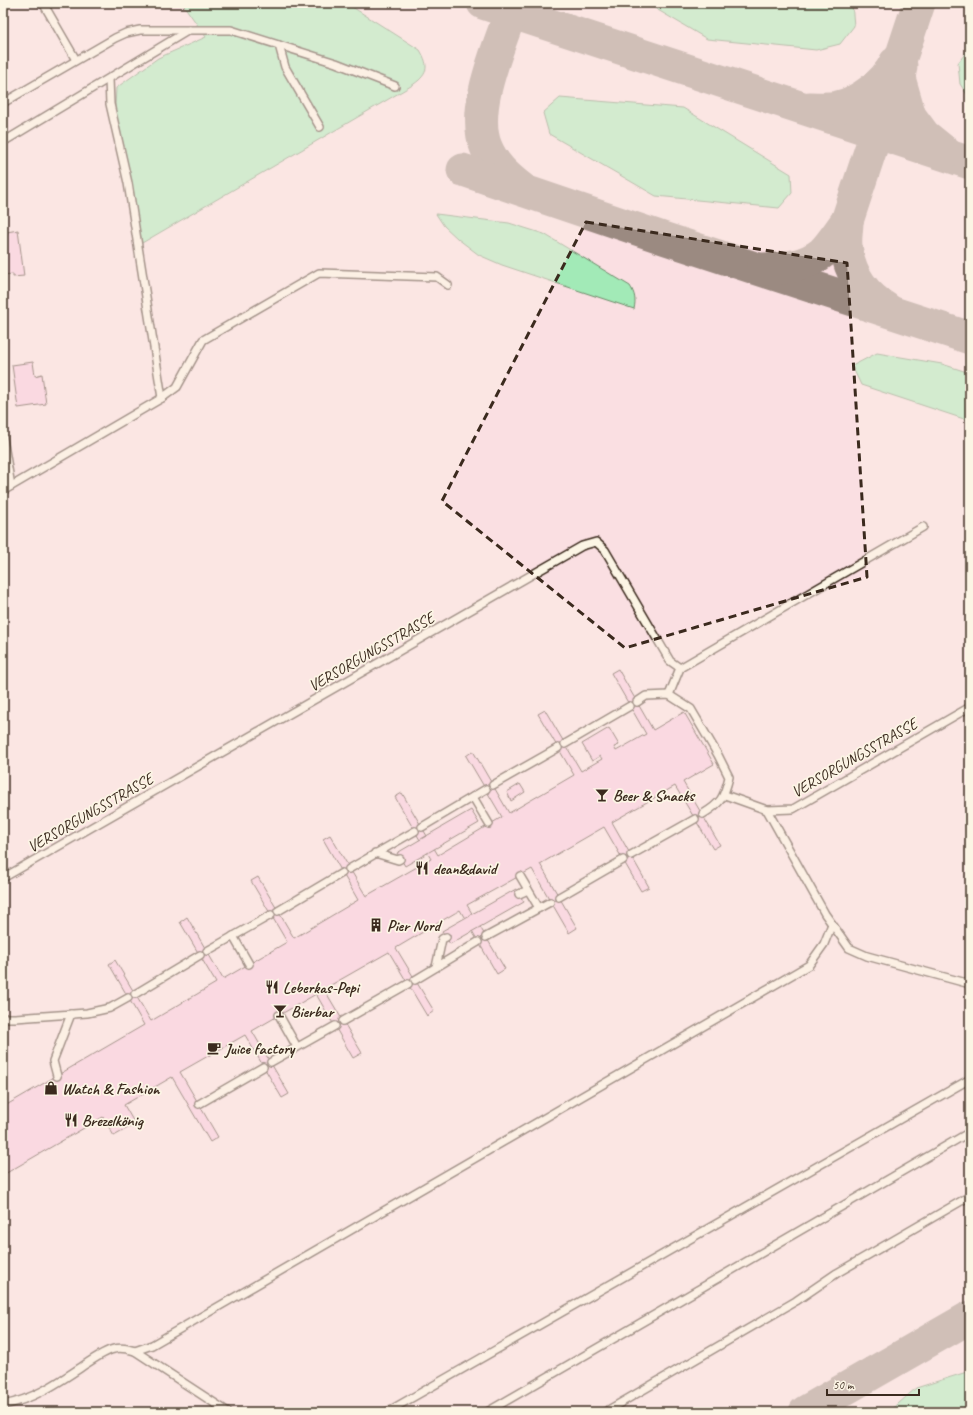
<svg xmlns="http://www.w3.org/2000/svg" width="973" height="1415" font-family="Caveat,sans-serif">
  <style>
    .built { fill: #fadfe2 }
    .green { fill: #a2eab7; stroke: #6e8a6a }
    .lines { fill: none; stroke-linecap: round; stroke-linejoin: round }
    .taxiway { stroke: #9b8a81; stroke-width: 33 }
    .building { fill: #f8c3de; stroke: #3b2a1e }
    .lane-casing { stroke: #3b2a1e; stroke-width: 10 }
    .lane { stroke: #fcf5e5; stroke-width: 7 }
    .marked { fill: none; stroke: #3b2a1e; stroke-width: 3; stroke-dasharray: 8 5; stroke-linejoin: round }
    .labels { text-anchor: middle; stroke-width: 3.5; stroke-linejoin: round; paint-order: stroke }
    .street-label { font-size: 16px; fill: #3b2a1e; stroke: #fcf5e5 }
    .poi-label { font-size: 16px; font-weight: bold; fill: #3b2a1e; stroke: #fcf5e5; text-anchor: start }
  </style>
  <rect width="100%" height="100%" fill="#fbebe4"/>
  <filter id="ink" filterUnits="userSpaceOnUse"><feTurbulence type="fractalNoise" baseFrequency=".025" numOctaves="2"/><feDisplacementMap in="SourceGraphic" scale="8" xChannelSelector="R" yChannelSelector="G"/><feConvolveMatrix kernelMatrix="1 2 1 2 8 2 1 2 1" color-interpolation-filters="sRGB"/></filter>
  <g filter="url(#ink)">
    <rect class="built" x="3" y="3" width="967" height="1409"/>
    <g class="green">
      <path d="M182,3H346L420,50C430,67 428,75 411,86L142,243L125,152L115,108L116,88L158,58L206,37Z"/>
      <polygon points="646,3 852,3 854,26 840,44 816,50 707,39"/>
      <polygon points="970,47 970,99 960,84 958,63"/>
      <polygon points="560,98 683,108 791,174 792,193 779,208 656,196 549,134 543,113"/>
      <path d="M436,214L509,223L544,234L630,286C635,294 636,300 634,309L502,265L479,255L458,239L444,226Z"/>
      <polygon points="877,353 942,364 970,373 970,421 861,385 852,366"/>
      <polygon points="970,1371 970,1412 889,1412 916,1388"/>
    </g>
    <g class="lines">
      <g class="taxiway">
        <polyline points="483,3 970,163"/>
        <path d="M514,3C501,43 470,107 486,147C493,165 507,177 521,188"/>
        <polyline points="901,66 899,78 910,116 924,135 945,152"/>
        <path d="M810,108C819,108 828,109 838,107C859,103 886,82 895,63"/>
        <polyline points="463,170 666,239 970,338"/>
        <path d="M763,269C784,269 806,266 822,253C830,246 840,230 847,221"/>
        <path d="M887,309C864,295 849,273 846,246C845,238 847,229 847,221L919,3"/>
        <polyline points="805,1412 970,1317"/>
      </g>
    </g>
    <g class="building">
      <polygon points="18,230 24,276 13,277 13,274 3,275 3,235 8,235 7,232"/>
      <polygon points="33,362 35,376 42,374 46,404 18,408 12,365"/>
      <polygon points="618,669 653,730 684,712 714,764 683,782 720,845 713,849 675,786 612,822 649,887 641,891 604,827 540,864 577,928 569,933 532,869 467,905 505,969 497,974 460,910 396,948 434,1011 427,1016 389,952 324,989 362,1053 353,1058 316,994 252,1031 289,1094 282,1098 245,1035 180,1072 218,1137 210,1142 172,1077 124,1105 135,1124 114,1136 103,1117 3,1175 3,1107 144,1025 109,964 115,960 151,1021 216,983 180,922 187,917 223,979 287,942 251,881 258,877 294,938 358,900 323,839 330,835 366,896 431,859 395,797 402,793 438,855 502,817 466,756 473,751 509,813 574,775 538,714 545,710 581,771 602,759 600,756 592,761 582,744 609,728 619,745 614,747 616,751 646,734 611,673"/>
      <polygon points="520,784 525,792 511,801 507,792"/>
      <polygon points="471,810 479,823 405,866 397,853"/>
      <polygon points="516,889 524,902 450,944 442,931"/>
    </g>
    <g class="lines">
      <g class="lane-casing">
        <g id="lane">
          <polyline points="43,3 76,60"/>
          <polyline points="279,45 285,67 320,127"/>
          <polyline points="109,79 110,104 128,183 162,398"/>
          <polyline points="3,103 115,38 126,33 140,30 231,30 336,63 395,86"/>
          <polyline points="3,142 189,30"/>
          <polyline points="3,438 11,486"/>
          <polyline points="3,491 162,398 177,387 203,340 319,273 437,277 448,285"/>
          <polyline points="680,668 923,527"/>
          <path d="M637,702L646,696L669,695L691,709L718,755L729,777C724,798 721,803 703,814"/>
          <polyline points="565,744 630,706"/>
          <polyline points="493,785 558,748"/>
          <polyline points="725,795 767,810 793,809 970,707"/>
          <polyline points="473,797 489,824"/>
          <polyline points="767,810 825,914 849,948 867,956 970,984"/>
          <polyline points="422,827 486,789"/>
          <polyline points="375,853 398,860 400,859"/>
          <polyline points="631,855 695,819"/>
          <polyline points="349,869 415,831"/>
          <polyline points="520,876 539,908"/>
          <polyline points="3,878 582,546 596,542 605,550 670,661 680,668 669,695"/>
          <polyline points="519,894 528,890"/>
          <polyline points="559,897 623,860"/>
          <polyline points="278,911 342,873"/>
          <polyline points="233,936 249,964"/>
          <polyline points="486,937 550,902"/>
          <polyline points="207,951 271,915"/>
          <polyline points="436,967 442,939 446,937"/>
          <polyline points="415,980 478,942"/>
          <polyline points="135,994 200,955"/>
          <polyline points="279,1015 297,1047"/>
          <polyline points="3,1018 15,1018 87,1013 110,1008 128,998"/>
          <polyline points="343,1021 408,984"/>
          <polyline points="271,1062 335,1026"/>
          <polyline points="57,1076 53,1061 71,1014"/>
          <polyline points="199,1104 263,1067"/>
          <polyline points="135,1351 152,1345 809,965 824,944 832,924"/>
          <path d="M3,1405C32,1400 56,1384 80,1368C89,1362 104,1351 114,1349C122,1347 128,1349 135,1351L228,1412"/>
          <polyline points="387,1412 970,1079"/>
          <polyline points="487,1412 970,1132"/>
          <polyline points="605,1412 796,1301 837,1273 970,1196"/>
        </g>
      </g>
      <use href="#lane" class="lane"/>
    </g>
  </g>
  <path d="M0 0H973V1415H0ZM586,222L847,263L867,577L625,648L442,501Z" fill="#fbebe4" fill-opacity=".55" fill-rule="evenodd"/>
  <path class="marked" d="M586,222L847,263L867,577L625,648L442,501Z"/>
  <defs>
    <g id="bar-bare" transform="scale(1.08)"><path d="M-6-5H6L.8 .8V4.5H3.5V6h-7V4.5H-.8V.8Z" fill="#3b2a1e" stroke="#fcf5e5" stroke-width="2.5" paint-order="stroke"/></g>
    <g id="restaurant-bare" transform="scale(1.08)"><path d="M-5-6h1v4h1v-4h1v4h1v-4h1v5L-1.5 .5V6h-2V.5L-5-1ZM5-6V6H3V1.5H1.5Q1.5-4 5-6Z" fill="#3b2a1e" stroke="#fcf5e5" stroke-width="2.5" paint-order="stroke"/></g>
    <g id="building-bare" transform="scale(1.08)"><path d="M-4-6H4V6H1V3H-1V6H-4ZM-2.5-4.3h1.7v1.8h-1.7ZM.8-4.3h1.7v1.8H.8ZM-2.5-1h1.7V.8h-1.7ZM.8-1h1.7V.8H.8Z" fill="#3b2a1e" stroke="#fcf5e5" stroke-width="2.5" paint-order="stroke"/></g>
    <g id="cafe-bare" transform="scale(1.08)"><path d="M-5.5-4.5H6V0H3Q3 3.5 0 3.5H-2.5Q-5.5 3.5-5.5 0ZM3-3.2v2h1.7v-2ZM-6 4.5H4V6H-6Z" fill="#3b2a1e" stroke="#fcf5e5" stroke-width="2.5" paint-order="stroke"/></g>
    <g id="shop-bare" transform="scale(1.08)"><path d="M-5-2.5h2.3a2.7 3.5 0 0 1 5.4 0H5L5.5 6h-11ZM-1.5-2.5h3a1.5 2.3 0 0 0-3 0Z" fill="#3b2a1e" stroke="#fcf5e5" stroke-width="2.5" paint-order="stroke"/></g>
  </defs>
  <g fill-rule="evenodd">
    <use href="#bar-bare" x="602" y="795"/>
    <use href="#restaurant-bare" x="422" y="868"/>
    <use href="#building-bare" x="376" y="925"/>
    <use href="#restaurant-bare" x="272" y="987"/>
    <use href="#bar-bare" x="280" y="1011"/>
    <use href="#cafe-bare" x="214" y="1048"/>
    <use href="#shop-bare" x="51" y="1088"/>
    <use href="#restaurant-bare" x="71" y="1120"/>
  </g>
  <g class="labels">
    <g class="street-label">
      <text transform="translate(371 651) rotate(-30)" y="6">VERSORGUNGSSTRASSE</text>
      <text transform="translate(854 757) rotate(-30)" y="6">VERSORGUNGSSTRASSE</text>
      <text transform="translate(90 812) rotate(-30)" y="6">VERSORGUNGSSTRASSE</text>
    </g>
    <g class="poi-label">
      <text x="613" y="801">Beer &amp; Snacks</text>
      <text x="433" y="874">dean&amp;david</text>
      <text x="387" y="931">Pier Nord</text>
      <text x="283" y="993">Leberkas-Pepi</text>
      <text x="291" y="1017">Bierbar</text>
      <text x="225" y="1054">Juice factory</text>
      <text x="62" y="1094">Watch &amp; Fashion</text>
      <text x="82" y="1126">Brezelkönig</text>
    </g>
  </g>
  <rect width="973" height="1415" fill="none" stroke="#fcf5e5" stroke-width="16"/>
  <rect x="8" y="8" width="957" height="1399" fill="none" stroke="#3b2a1e" stroke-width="1.5" filter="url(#ink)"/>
  <path d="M827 1389v6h92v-6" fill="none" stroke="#3b2a1e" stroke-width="2"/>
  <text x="833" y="1389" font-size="12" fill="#3b2a1e" stroke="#fcf5e5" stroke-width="3" paint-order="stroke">50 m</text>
</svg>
